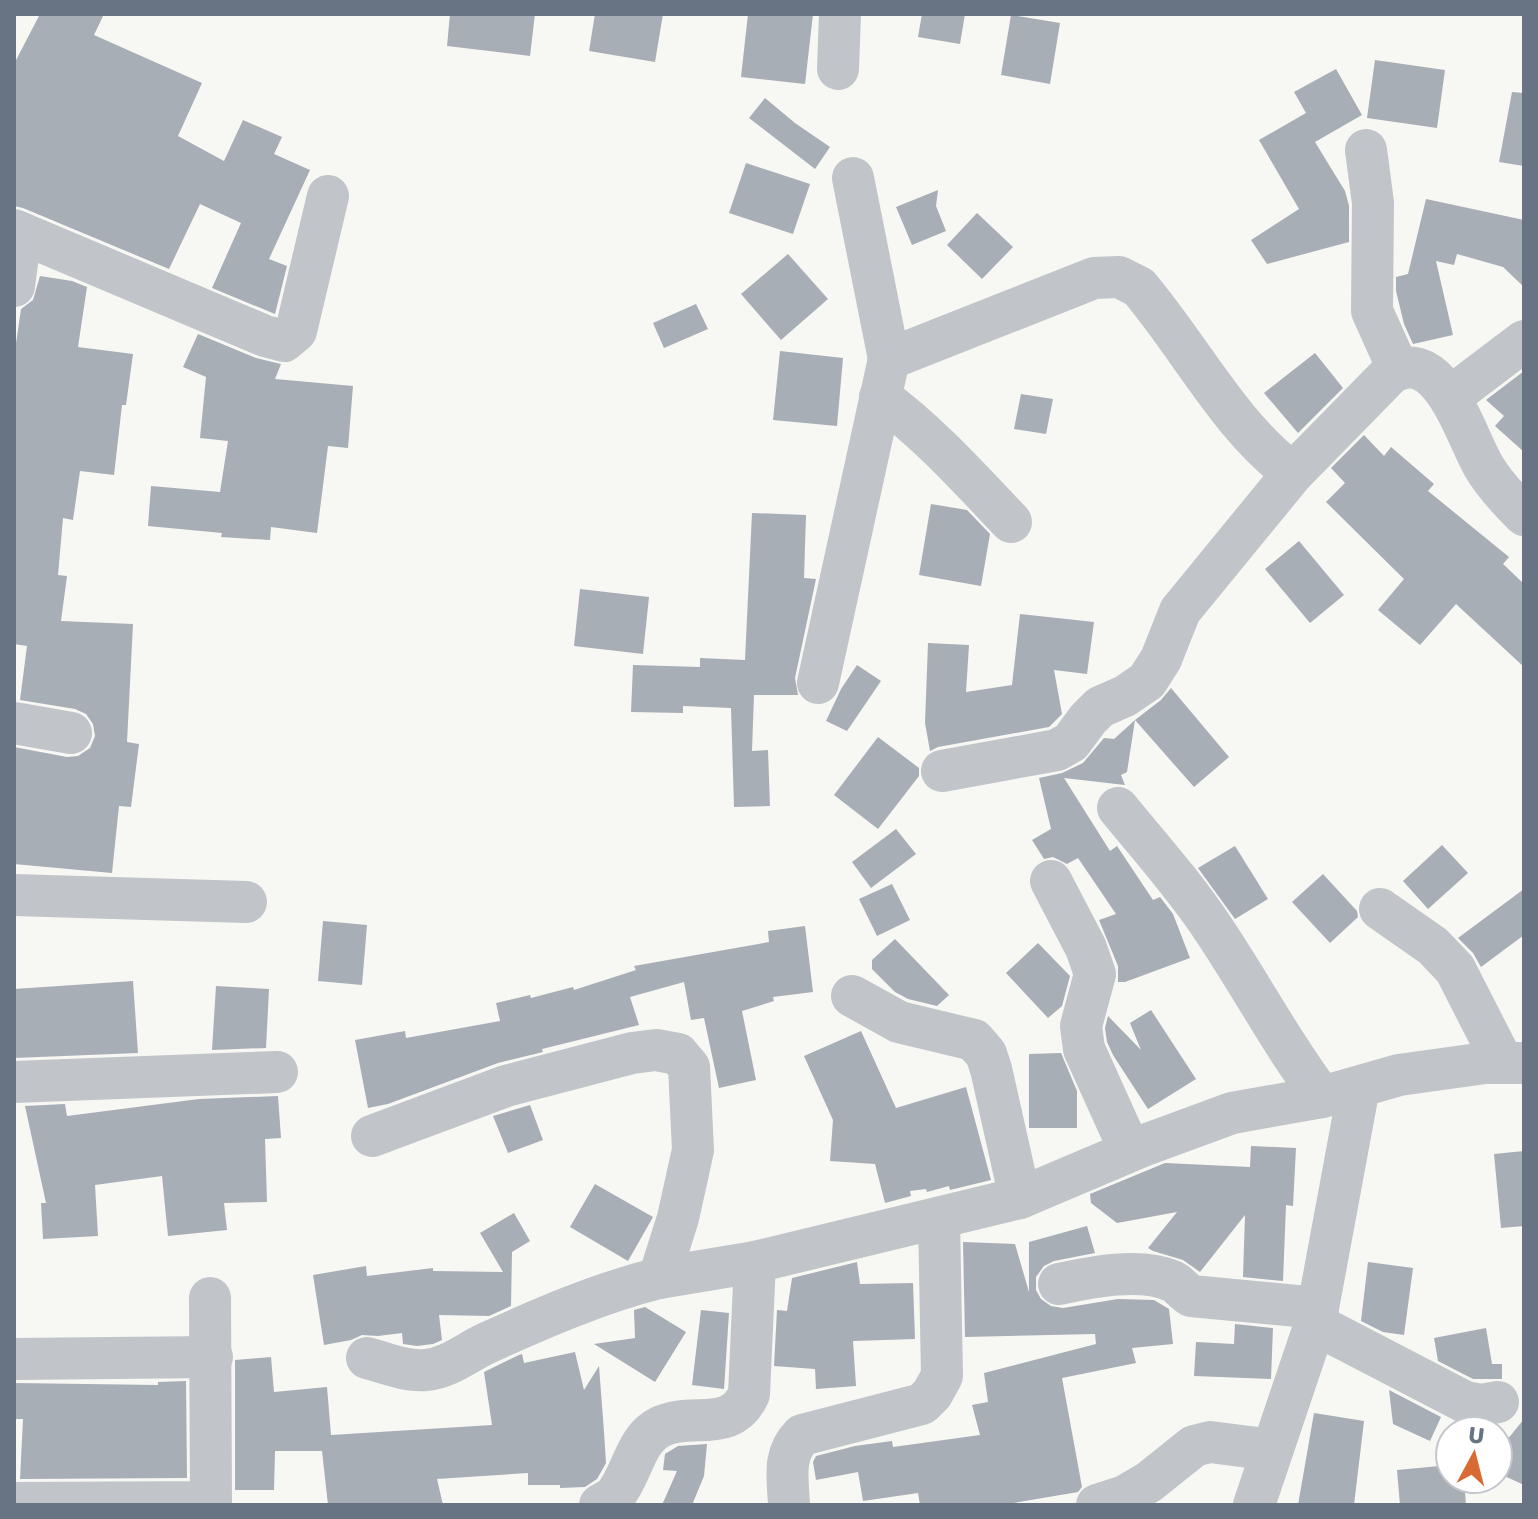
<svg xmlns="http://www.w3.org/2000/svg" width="1538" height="1519" font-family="Rubik,sans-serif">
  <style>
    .building { fill: #a8aeb5 }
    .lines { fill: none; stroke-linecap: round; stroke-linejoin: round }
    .minor { stroke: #c1c4c8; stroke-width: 42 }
  </style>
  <rect width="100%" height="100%" fill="#f7f7f4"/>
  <g class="building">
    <polygon points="40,14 104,14 94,35 202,83 178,136 224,161 243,120 282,137 274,154 310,170 269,259 287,266 275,314 212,288 241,223 200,204 169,269 23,208 14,206 14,64"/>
    <polygon points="450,14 535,14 530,56 447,46"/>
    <polygon points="595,14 663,14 655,62 589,51"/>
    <polygon points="748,14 813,14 805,84 741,77"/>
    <polygon points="922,14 965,14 960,44 918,37"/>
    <polygon points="1011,15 1060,23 1050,84 1001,75"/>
    <polygon points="1375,60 1445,70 1437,128 1367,118"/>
    <polygon points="1336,69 1362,115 1315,142 1345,191 1349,206 1349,242 1267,264 1251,240 1299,209 1259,140 1306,113 1294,92"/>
    <polygon points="1512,92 1524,93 1524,166 1499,162"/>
    <polygon points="765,98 795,123 830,147 815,169 749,118"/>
    <polygon points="746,163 810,184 793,234 729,213"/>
    <polygon points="938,190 936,206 946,231 912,245 896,207"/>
    <polygon points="1426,199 1524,220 1524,287 1503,267 1457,254 1454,265 1436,261 1453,335 1413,344 1404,324 1396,291 1396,277 1408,274"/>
    <polygon points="977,213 1013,247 982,279 947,245"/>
    <polygon points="788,254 828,299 781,340 741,294"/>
    <polygon points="40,276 72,281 87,287 78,347 133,354 126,405 122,405 114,475 80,471 73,520 63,518 58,575 67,576 61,621 133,624 127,742 139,744 131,807 119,806 112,873 14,864 14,747 67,757 78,756 90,748 95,736 93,724 86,714 75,709 20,700 27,646 14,644 14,357 21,309 33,300"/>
    <polygon points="696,304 708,329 664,348 653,323"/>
    <polygon points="198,334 256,358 281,364 275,379 353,386 348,448 328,446 317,533 271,527 270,540 221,537 222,533 148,526 151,486 220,492 228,441 200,438 206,377 183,367"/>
    <polygon points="780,351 843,358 837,426 773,420"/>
    <polygon points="1315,353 1343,388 1298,433 1264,393"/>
    <polygon points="1524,371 1524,452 1495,426 1504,416 1486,400"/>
    <polygon points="1021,394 1053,399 1046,434 1014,429"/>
    <polygon points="1364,435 1384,456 1391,447 1434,484 1428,491 1509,557 1503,564 1524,584 1524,667 1456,604 1420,645 1378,610 1404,579 1326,502 1345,483 1331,468"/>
    <polygon points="931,504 967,510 990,534 981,586 919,575"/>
    <polygon points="752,513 806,515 804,578 816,579 795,678 798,695 754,695 752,751 768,750 770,806 734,807 731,708 683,706 683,713 631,712 633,665 700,667 700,658 745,660"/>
    <polygon points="1299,541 1344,595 1310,623 1265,569"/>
    <polygon points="580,589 649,597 643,654 574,646"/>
    <polygon points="1020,614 1094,622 1087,674 1054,670 1062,714 1049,727 938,747 930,751 925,723 928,643 969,645 966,692 1012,685"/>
    <polygon points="857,665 881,681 847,731 826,721 841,689"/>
    <polygon points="1171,688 1229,757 1194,787 1135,720 1161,700"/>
    <polygon points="1135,720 1127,772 1121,775 1125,785 1064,778 1110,851 1117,846 1153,900 1160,897 1173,914 1190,958 1125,982 1118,982 1118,966 1099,920 1116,914 1078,858 1067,864 1053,857 1044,859 1032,840 1051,829 1039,778 1062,773 1083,763 1104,738 1114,739"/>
    <polygon points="878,737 919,768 919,776 878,829 834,795"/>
    <polygon points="896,829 916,854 871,888 852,862"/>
    <polygon points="1442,845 1468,873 1428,909 1403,881"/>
    <polygon points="1235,846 1268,899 1235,919 1198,868"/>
    <polygon points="1323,874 1357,911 1358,917 1330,943 1292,902"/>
    <polygon points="892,884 910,920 877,936 859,899"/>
    <polygon points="1524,889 1524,935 1481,967 1473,953 1458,938"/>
    <polygon points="323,921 367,925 362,985 318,981"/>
    <polygon points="805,926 813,992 773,997 774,1001 742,1011 756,1080 719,1088 704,1018 691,1020 684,982 630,997 639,1025 542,1049 543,1052 498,1063 388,1104 368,1108 355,1040 405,1031 406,1038 500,1021 496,1003 530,995 531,998 573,987 574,990 636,970 634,966 769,942 768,931"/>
    <polygon points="895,939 949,995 937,1006 908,999 895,992 872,969 872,960"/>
    <polygon points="1038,943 1070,976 1062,1006 1048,1018 1006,973"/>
    <polygon points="133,981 138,1053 14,1058 14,989"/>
    <polygon points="216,986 269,989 266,1048 212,1050"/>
    <polygon points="1151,1010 1196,1079 1148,1109 1113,1055 1107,1042 1105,1028 1108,1016 1141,1050 1130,1023"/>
    <polygon points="861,1031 896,1108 966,1087 991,1180 950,1190 949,1186 927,1192 926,1189 910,1191 911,1196 885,1203 875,1164 830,1161 833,1120 804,1056"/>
    <polygon points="1061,1053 1077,1091 1077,1128 1029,1128 1029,1054"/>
    <polygon points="278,1096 281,1138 265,1139 267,1202 224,1203 227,1230 168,1236 162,1176 95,1185 98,1236 43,1239 41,1203 46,1203 25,1106 65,1104 67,1116 199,1099"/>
    <polygon points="530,1105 543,1140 508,1153 493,1116"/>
    <polygon points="1251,1146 1296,1148 1293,1206 1286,1205 1283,1281 1243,1277 1245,1215 1200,1272 1183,1260 1153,1251 1148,1248 1177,1212 1117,1223 1091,1203 1090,1194 1165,1163 1250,1167"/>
    <polygon points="1524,1151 1524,1226 1501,1228 1494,1154"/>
    <polygon points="595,1184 653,1217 628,1261 570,1227"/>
    <polygon points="514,1213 530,1241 512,1252 511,1306 489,1316 439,1315 442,1340 433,1344 417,1346 403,1344 402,1333 378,1336 362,1335 351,1340 324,1345 313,1275 366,1266 367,1276 433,1268 433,1271 503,1272 480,1233"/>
    <polygon points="1087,1226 1095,1253 1054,1261 1044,1266 1036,1277 1036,1290 1041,1299 1051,1306 1063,1308 1118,1299 1154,1300 1169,1309 1173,1344 1132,1348 1136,1363 1062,1378 1082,1487 1078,1492 1002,1505 920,1505 918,1493 863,1501 858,1472 816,1480 813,1462 816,1456 855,1446 892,1441 893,1447 980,1435 972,1405 988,1402 984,1373 1096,1344 1095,1334 965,1337 963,1242 1015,1244 1029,1292 1029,1242"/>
    <polygon points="857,1262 860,1284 913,1283 915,1339 853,1341 856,1386 816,1389 815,1369 774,1366 777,1310 787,1311 792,1278"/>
    <polygon points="1368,1262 1413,1268 1404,1335 1383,1332 1361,1321"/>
    <polygon points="645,1307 686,1332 655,1382 594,1344 635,1338 634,1310"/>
    <polygon points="701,1310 729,1313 724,1389 692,1385"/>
    <polygon points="1235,1324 1273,1328 1271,1379 1194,1376 1196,1342 1234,1344"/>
    <polygon points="1486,1328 1492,1364 1502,1364 1502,1379 1473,1379 1438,1361 1434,1338"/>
    <polygon points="575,1352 584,1390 599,1366 604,1432 606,1463 597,1479 585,1487 560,1488 560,1485 528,1485 528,1473 437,1479 443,1505 328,1505 322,1451 275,1451 274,1490 235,1490 235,1360 271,1357 274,1392 327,1387 331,1435 492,1425 484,1372 519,1355 522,1354 524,1363"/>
    <polygon points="186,1381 187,1478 20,1479 23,1419 14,1419 14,1383 158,1385 158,1382"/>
    <polygon points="1389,1390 1441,1417 1430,1441 1393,1424"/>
    <polygon points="1314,1413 1364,1421 1354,1505 1298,1505"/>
    <polygon points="1524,1419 1524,1485 1498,1473 1498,1451"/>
    <polygon points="707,1444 704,1476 692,1505 662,1505 677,1471 663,1470 665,1454 678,1446"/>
    <polygon points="1450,1465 1450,1479 1464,1479 1466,1505 1400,1505 1397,1470"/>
  </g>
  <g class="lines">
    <g class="minor">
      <polyline points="838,69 840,14"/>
      <polyline points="1366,150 1373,203 1372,311 1398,369"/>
      <polyline points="853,178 889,359"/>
      <polyline points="14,230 265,336 284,341 296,331 328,196"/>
      <polyline points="14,286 21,233"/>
      <path d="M880,397C929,433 969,478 1011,522"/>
      <polyline points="1450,397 1524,341"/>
      <path d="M818,683L889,359L1094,278L1119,277L1139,287C1190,347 1230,427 1293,473L1391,373C1441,344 1466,437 1484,467C1494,484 1510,501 1524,515"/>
      <polyline points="14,723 71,733"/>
      <polyline points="942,771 1057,750 1071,742 1088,719 1100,707 1125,696 1147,681 1161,659 1180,611 1293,473"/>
      <path d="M1118,808C1150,847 1184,885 1212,927C1250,983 1281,1043 1322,1097"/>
      <polyline points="1051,881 1086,948 1095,974 1081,1026 1084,1049 1130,1151"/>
      <polyline points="14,895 246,902"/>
      <polyline points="1380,909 1433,946 1455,969 1503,1063"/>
      <polyline points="852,996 899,1022 974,1040 986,1054 991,1069 1020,1198"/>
      <polyline points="14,1082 277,1072"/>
      <polyline points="372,1136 506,1086 632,1053 656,1050 678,1054 689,1067 693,1150 678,1218 659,1278 755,1262 1020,1198 1145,1145 1232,1113 1322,1097 1399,1075 1485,1063 1524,1063"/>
      <path d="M1059,1284C1091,1277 1141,1267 1172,1281C1179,1284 1184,1292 1191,1296L1318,1308"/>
      <polyline points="1315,1324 1465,1402 1481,1405 1498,1402"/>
      <path d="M367,1358C386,1363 406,1372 426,1370C449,1368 467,1352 487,1343C544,1317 600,1293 659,1278"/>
      <polyline points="14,1359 212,1357"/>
      <polyline points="14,1503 211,1502 210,1298"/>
      <path d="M600,1505C605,1502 612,1499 615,1495C632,1475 635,1439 660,1427C691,1411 731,1435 749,1394L755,1262"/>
      <path d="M789,1505C788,1479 782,1455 802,1435L922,1404L932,1394L942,1376L939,1218"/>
      <polyline points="1097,1505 1125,1496 1149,1482 1194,1446 1210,1442 1272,1450"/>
      <polyline points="1254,1505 1315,1324 1359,1087"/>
    </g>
  </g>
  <rect width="1538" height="1519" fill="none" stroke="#687483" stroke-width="32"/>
  <g transform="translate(1474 1455) rotate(7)"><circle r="38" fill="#ffffff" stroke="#c3c7cd" stroke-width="2"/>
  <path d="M0-6L14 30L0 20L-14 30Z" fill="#d86a33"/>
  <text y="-12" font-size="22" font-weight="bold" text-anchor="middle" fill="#687483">U</text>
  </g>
</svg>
